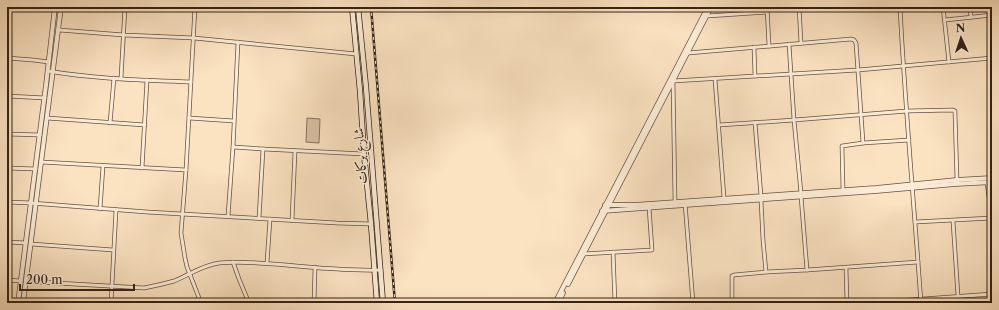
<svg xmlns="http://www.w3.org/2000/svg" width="999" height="310" font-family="'Libre Caslon Text',Amiri,serif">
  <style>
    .green { fill: #d9c1a4; stroke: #86725c }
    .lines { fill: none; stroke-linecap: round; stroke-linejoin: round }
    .minor-casing { stroke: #665240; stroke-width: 4.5 }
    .tertiary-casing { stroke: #665240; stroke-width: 5.5 }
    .secondary-casing { stroke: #342215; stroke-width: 6 }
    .minor { stroke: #fcecd7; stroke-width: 3 }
    .tertiary { stroke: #fcecd7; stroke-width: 4 }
    .secondary { stroke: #fcecd7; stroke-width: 4.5 }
    .rail-casing { stroke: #342215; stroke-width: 2.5 }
    .rail { stroke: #fcecd7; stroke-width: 1; stroke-dasharray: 3; stroke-linecap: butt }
    .labels { text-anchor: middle; stroke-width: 3; stroke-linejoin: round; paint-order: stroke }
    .street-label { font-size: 14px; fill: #342215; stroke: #fcecd7 }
  </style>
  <rect width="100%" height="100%" fill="#fbe2c1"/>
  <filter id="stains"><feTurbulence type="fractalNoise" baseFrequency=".005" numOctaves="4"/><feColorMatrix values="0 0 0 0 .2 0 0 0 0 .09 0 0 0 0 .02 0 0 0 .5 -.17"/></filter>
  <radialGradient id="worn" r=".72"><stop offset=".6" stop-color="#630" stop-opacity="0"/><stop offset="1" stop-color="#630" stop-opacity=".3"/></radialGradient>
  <polygon class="green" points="307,118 320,119 319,143 306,142"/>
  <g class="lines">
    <g class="minor-casing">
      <g id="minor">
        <polyline points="195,7 186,170 181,233 185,258 187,267 201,303"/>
        <polyline points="767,7 769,46"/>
        <polyline points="799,7 801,43"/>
        <path d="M900,7C905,106 914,204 921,303"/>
        <polyline points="943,7 949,62"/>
        <polyline points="970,7 971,17"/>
        <polyline points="707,16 767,12"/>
        <polyline points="945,20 992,15"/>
        <polyline points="59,30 124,35 194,38 356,54"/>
        <polyline points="789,44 794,120 801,193"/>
        <polyline points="754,47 755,76"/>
        <polyline points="688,53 851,39 854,40 856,43 863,143"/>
        <polyline points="7,58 33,60 49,62"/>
        <path d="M48,71C95,79 143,80 191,82"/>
        <polyline points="121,78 125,7"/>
        <polyline points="715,79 724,198"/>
        <polyline points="7,96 45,98"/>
        <polyline points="47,118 145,125"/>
        <polyline points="189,118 234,121"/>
        <polyline points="110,123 114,78"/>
        <polyline points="755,123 761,196"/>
        <polyline points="719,125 794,120 907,111 953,110 955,111 955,113 957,180"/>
        <polyline points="7,134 40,135"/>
        <polyline points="233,147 263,149 364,154"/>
        <polyline points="41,162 186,170"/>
        <polyline points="7,168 36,169"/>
        <polyline points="142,168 147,80"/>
        <polyline points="987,183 992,218"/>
        <polyline points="843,190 842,146 863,143 909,140"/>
        <polyline points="801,196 807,270"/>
        <polyline points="761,200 763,240 766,272"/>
        <polyline points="7,202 31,203 147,212 337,223 371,224"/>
        <polyline points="675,202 673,81 858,70 992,58"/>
        <polyline points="685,203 693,303"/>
        <polyline points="100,209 103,166"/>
        <polyline points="228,216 233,147 238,42"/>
        <polyline points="259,218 263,149"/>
        <polyline points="292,220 295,151"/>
        <polyline points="953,221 958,296"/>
        <polyline points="915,222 992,218"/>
        <polyline points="7,242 26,243"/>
        <polyline points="31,244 113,250"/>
        <polyline points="613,252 615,303"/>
        <polyline points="583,254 652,250 649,207"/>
        <polyline points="233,262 239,279 249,303"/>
        <polyline points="267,263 270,219"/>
        <polyline points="846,268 847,303"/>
        <polyline points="7,280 21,281"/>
        <path d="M26,281L56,283L144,288C154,286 164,284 174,281C189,275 203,265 219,263C241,261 264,263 286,265C317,268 349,271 381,270"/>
        <polyline points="111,303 116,210"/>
        <polyline points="314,303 315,267"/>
        <polyline points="732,303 732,276 734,275 766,272 807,270 918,262"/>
        <polyline points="868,303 992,294"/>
      </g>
    </g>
    <g class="tertiary-casing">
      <g id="tertiary">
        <polyline points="605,205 635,205 876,188 957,180 992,178"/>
        <polyline points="602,211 876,191 955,184 992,182"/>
        <polyline points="568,284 711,7"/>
        <polyline points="18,303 46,85 55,7"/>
        <polyline points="23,303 61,7"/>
        <polyline points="555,303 708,7"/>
        <polyline points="558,303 563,293"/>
      </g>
    </g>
    <g class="secondary-casing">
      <g id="secondary">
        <polyline points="352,7 360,91 364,154 371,224 377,303"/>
        <polyline points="358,7 366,87 383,303"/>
      </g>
    </g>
    <use href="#minor" class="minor"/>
    <use href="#tertiary" class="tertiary"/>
    <use href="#secondary" class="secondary"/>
    <g class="rail-casing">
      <polyline id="rail" points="371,7 395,303"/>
    </g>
    <use href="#rail" class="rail"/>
  </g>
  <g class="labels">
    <g class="street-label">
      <text transform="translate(360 156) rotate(-94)" y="5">شارع بركات</text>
    </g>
  </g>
  <rect width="999" height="310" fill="none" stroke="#fbe2c1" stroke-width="24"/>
  <rect x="8" y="8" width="983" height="294" fill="none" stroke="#342215" stroke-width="2"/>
  <rect x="12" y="12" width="975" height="286" fill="none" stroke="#342215"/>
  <g transform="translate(961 38) rotate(357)" stroke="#fcecd7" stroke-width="3" paint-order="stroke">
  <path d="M0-3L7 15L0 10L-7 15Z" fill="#342215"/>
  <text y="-6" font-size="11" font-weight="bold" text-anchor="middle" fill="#342215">N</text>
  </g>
  <path d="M20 284v6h114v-6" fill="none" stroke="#342215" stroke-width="2"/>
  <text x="26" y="284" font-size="12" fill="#342215" stroke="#fcecd7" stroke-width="3" paint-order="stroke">200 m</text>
  <rect width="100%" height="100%" filter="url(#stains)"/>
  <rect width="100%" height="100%" fill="url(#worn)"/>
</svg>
